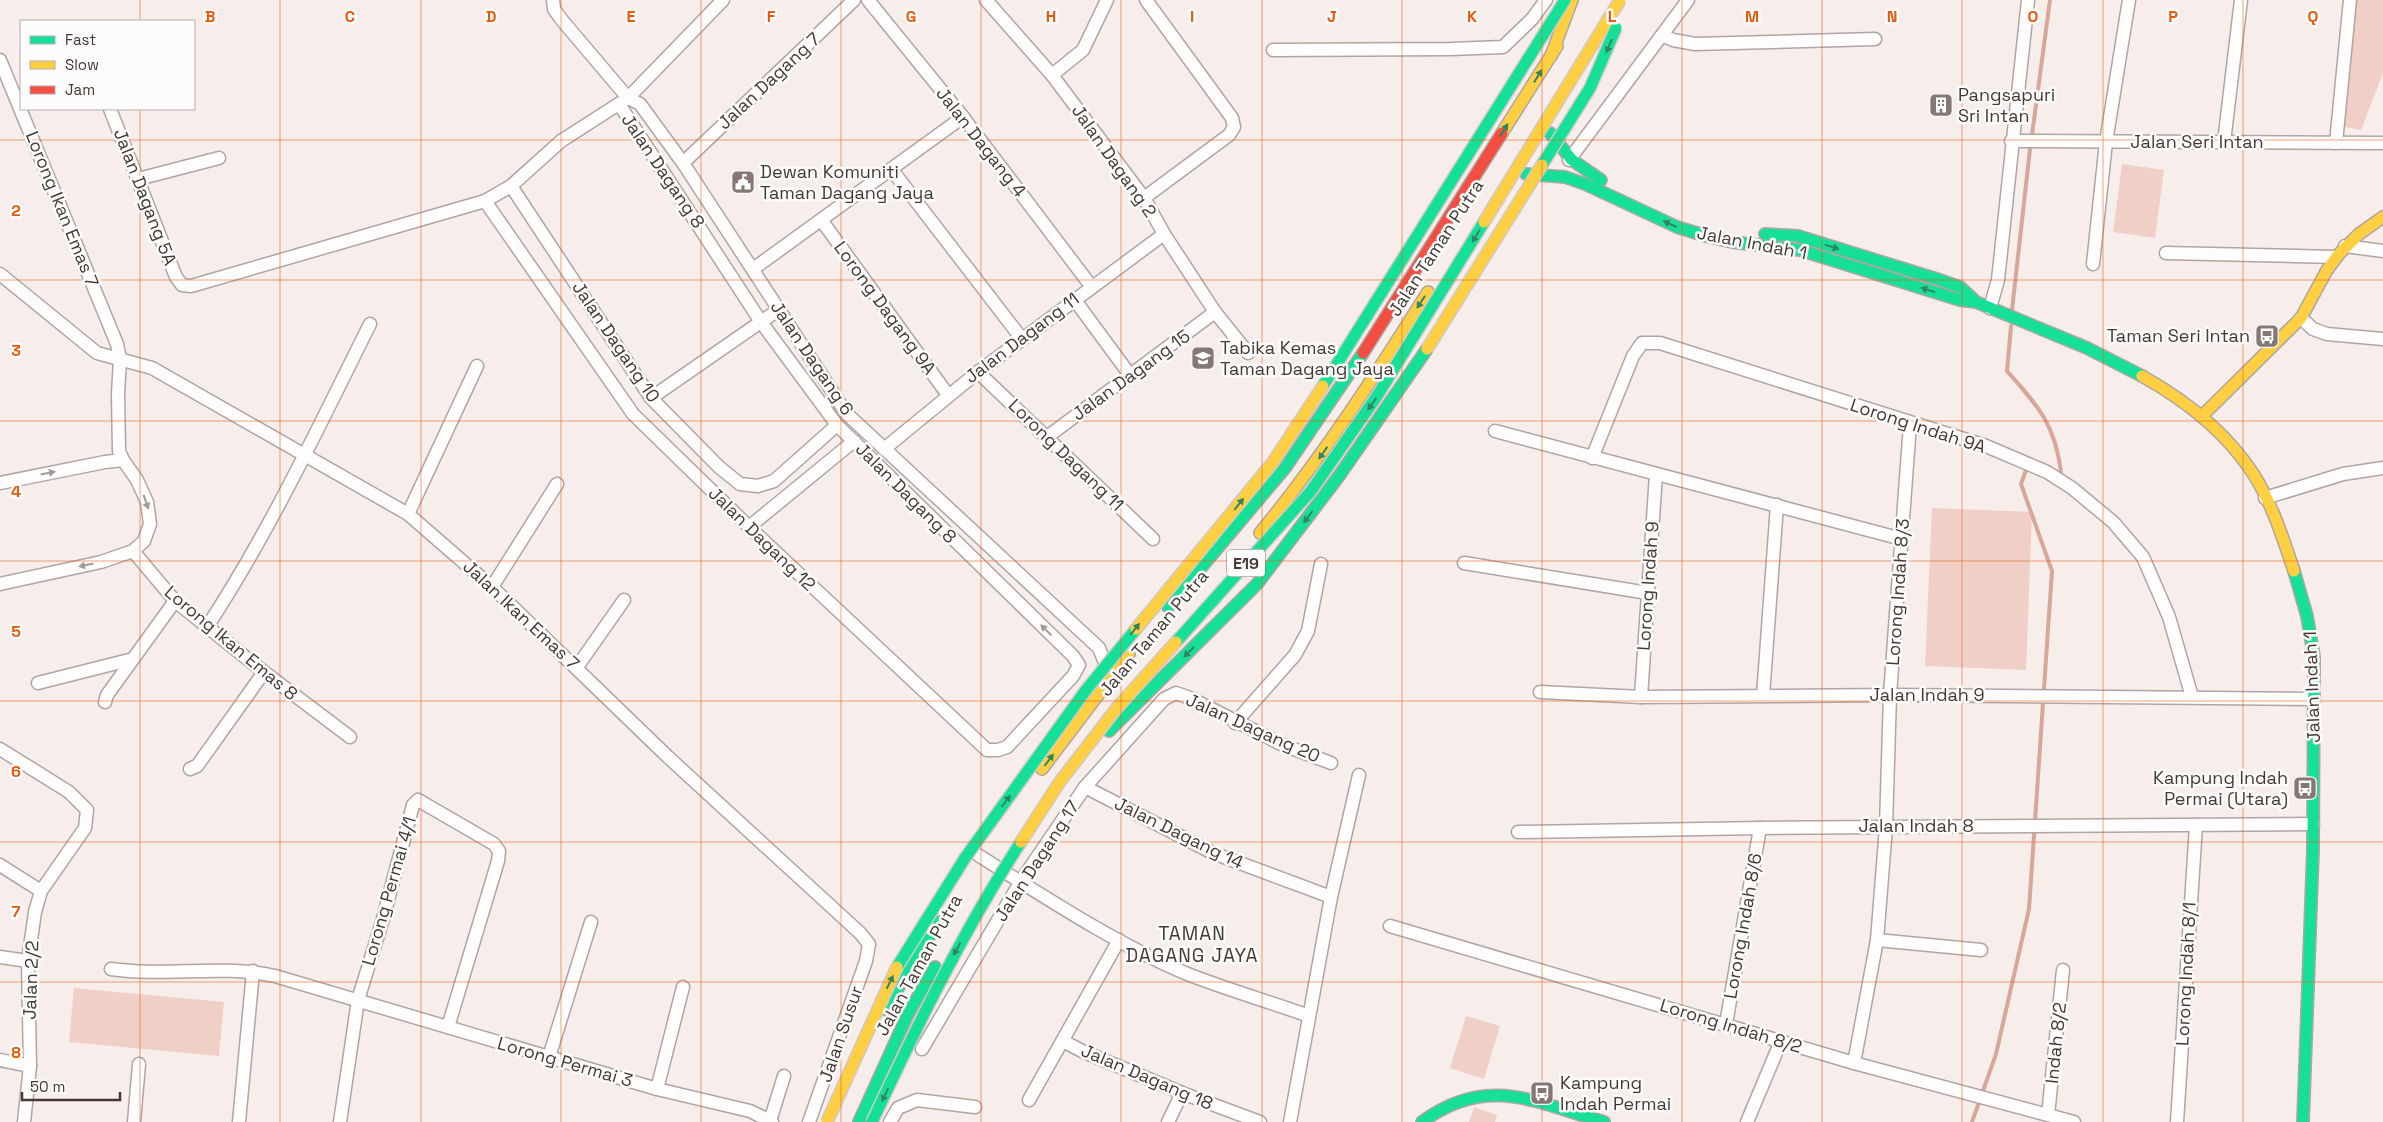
<svg xmlns="http://www.w3.org/2000/svg" width="2383" height="1122" font-family="'Space Grotesk',sans-serif">
  <style>
    .green { fill: #f0cfc6 }
    .lines { fill: none; stroke-linecap: round; stroke-linejoin: round }
    .stream { stroke: #d8a799; stroke-width: 4 }
    .street-casing { stroke: #b0a5a2; stroke-width: 15 }
    .fast-casing { stroke: #b0a5a2; stroke-width: 14 }
    .slow-casing { stroke: #b0a5a2; stroke-width: 14 }
    .jam-casing { stroke: #b0a5a2; stroke-width: 14 }
    .street { stroke: #fefcfc; stroke-width: 12 }
    .fast { stroke: #16e098; stroke-width: 11 }
    .slow { stroke: #ffcf43; stroke-width: 11 }
    .jam { stroke: #f24e42; stroke-width: 11 }
    .fast-bridge-casing { stroke: #d0c9c7; stroke-width: 14; stroke-linecap: butt }
    .slow-bridge-casing { stroke: #d0c9c7; stroke-width: 14; stroke-linecap: butt }
    .fast-bridge { stroke: #16e098; stroke-width: 11 }
    .slow-bridge { stroke: #ffcf43; stroke-width: 11 }
    .oneway { fill: #328460 }
    .oneway2 { fill: #a39a98 }
    .grid { fill: none; stroke: #e8590c; stroke-width: 1; stroke-opacity: 0.55 }
    .labels { text-anchor: middle; stroke-width: 5; stroke-linejoin: round; paint-order: stroke }
    .shield { fill: #fcfcfc; stroke: #7e736f; stroke-width: 1 }
    .shield-label { font-size: 16px; font-weight: bold; fill: #483833 }
    .street-label { font-size: 18px; fill: #483833; stroke: #fcfcfc }
    .poi-label { font-size: 18px; fill: #483833; stroke: #fcfcfc; text-anchor: start }
    .neighbourhood-label { font-size: 19px; letter-spacing: 1px; fill: #483833; stroke: #fcfcfc }
    .grid-label { font-size: 16px; text-anchor: middle; font-weight: bold; fill: #e8590c; stroke: #fcfcfc; stroke-width: 5; stroke-linejoin: round; paint-order: stroke }
  </style>
  <rect width="100%" height="100%" fill="#f7eeeb"/>
  <g class="green">
    <polygon points="2357,0 2383,0 2383,73 2361,130 2340,126"/>
    <polygon points="2122,164 2164,170 2155,238 2113,232"/>
    <polygon points="1932,508 2032,512 2026,670 1925,666"/>
    <polygon points="74,988 224,1002 219,1056 69,1042"/>
    <polygon points="1466,1016 1500,1026 1484,1079 1450,1068"/>
    <polygon points="1474,1107 1497,1115 1495,1122 1469,1122"/>
  </g>
  <g class="lines">
    <g class="stream">
      <polyline points="2032,135 2050,0"/>
      <polyline points="2012,310 2030,149"/>
      <path d="M2011,326L2007,371C2038,406 2055,424 2061,472L2056,475"/>
      <polyline points="1972,1122 1996,1054 2029,909 2052,571 2021,484 2026,470 2029,469"/>
    </g>
    <g class="street-casing">
      <g id="street">
        <polyline points="553,0 554,9 561,19 628,98 640,104 683,163 847,414 1099,648 1107,668"/>
        <polyline points="868,0 963,117 1091,286"/>
        <polyline points="986,0 1052,75 1144,198 1164,234 1215,312 1248,353"/>
        <polyline points="1662,35 1673,40 1695,44 1875,39"/>
        <polyline points="1273,50 1450,49 1503,47 1532,19 1546,0"/>
        <polyline points="0,60 117,344 120,359 118,394 119,451 123,460 137,480 147,502 150,524 144,541 133,551 101,562 0,584"/>
        <polyline points="1052,75 1083,50 1107,0"/>
        <polyline points="110,109 176,277 182,285 191,286 485,201 511,186 561,141 628,98 723,0"/>
        <polyline points="2011,141 2383,143"/>
        <polyline points="2224,142 2241,0"/>
        <polyline points="2336,143 2350,0"/>
        <polyline points="1569,160 1688,0"/>
        <polyline points="683,163 854,0"/>
        <polyline points="892,170 1022,339"/>
        <polyline points="138,179 219,158"/>
        <polyline points="511,186 651,398 719,467 740,484 758,486 774,481 837,425"/>
        <polyline points="1144,198 1229,135 1234,127 1232,118 1146,0"/>
        <polyline points="485,201 633,414 749,527 987,750 998,750 1007,747 1073,676 1079,665 1073,656 837,425 761,322 619,104"/>
        <polyline points="822,221 948,395"/>
        <polyline points="2345,246 2383,251"/>
        <polyline points="2166,253 2336,257"/>
        <polyline points="2093,264 2106,142 2129,0"/>
        <polyline points="753,269 963,117"/>
        <polyline points="0,274 97,353 152,368 408,514 492,587 668,757 860,933 869,944 866,961 809,1122"/>
        <polyline points="1074,299 1130,375"/>
        <polyline points="1990,308 1998,280 2028,0"/>
        <polyline points="2301,318 2313,329 2327,334 2383,339"/>
        <polyline points="978,372 1153,539"/>
        <polyline points="651,398 778,310"/>
        <polyline points="1495,431 1902,539"/>
        <polyline points="1047,437 1215,312"/>
        <polyline points="884,449 978,372 1164,234"/>
        <polyline points="1592,458 1633,356 1642,343 1660,343 1986,446 2047,472 2072,488 2113,522 2143,557 2169,617 2192,697"/>
        <polyline points="0,483 105,462 123,460"/>
        <polyline points="2265,498 2343,474 2383,468"/>
        <polyline points="408,514 477,366"/>
        <polyline points="749,527 854,441"/>
        <polyline points="133,551 175,601 264,672 350,737"/>
        <polyline points="1464,563 1648,593"/>
        <polyline points="492,587 557,484"/>
        <path d="M207,627C270,531 319,426 370,324"/>
        <polyline points="577,667 624,600"/>
        <polyline points="38,683 133,659"/>
        <polyline points="1540,692 1641,697 1890,695 2314,699"/>
        <polyline points="1763,696 1777,505"/>
        <polyline points="1641,697 1656,474"/>
        <polyline points="105,702 107,695 175,601"/>
        <polyline points="1235,723 1295,655 1308,631 1321,564"/>
        <polyline points="0,749 69,792 87,810 85,828 41,891 35,912 28,961 30,1066 24,1122"/>
        <polyline points="190,769 197,766 264,672"/>
        <polyline points="1085,787 1213,853 1331,897"/>
        <polyline points="1518,832 1760,828 2313,824"/>
        <path d="M978,855C1043,896 1119,946 1190,975C1229,990 1270,1002 1309,1016"/>
        <polyline points="0,865 41,891"/>
        <polyline points="1390,926 1854,1063 2074,1122"/>
        <polyline points="1877,940 1981,950"/>
        <polyline points="0,957 28,961"/>
        <path d="M111,969C165,977 221,964 275,976L657,1089L750,1111L772,1122"/>
        <polyline points="1726,1024 1760,828"/>
        <polyline points="1063,1041 1082,1051 1182,1093 1260,1122"/>
        <polyline points="922,1049 1021,881 1085,787 1164,699 1176,693 1190,698 1283,745 1331,763"/>
        <polyline points="549,1057 591,922"/>
        <polyline points="0,1060 30,1066"/>
        <polyline points="1854,1063 1877,940 1886,827 1890,695 1910,424"/>
        <polyline points="657,1089 683,987"/>
        <polyline points="1029,1100 1119,940"/>
        <polyline points="2048,1115 2063,970"/>
        <polyline points="770,1121 784,1076"/>
        <polyline points="134,1122 139,1064"/>
        <polyline points="239,1122 253,971"/>
        <polyline points="340,1122 358,1000 383,919 413,805 418,800 494,844 499,851 498,861 448,1027"/>
        <polyline points="890,1122 898,1108 917,1100 975,1107"/>
        <polyline points="1168,1122 1182,1093"/>
        <polyline points="1290,1122 1331,897 1359,775"/>
        <polyline points="1747,1122 1781,1041"/>
        <polyline points="2177,1122 2196,825"/>
      </g>
    </g>
    <g class="fast-casing">
      <g id="fast">
        <polyline points="1550,133 1572,160 1601,180"/>
        <polyline points="1526,174 1565,177 1585,184 1677,227 1706,236 1732,242 1800,250 1960,300 1976,302 2087,348 2142,376"/>
        <polyline points="1765,234 1798,236 1940,280 1960,287 1973,299"/>
        <polyline points="2294,571 2307,616 2314,657 2313,850 2303,1122"/>
        <polyline points="1168,607 1285,468 1363,353"/>
        <polyline points="1109,731 1257,584 1339,476 1427,349"/>
        <polyline points="888,1011 897,990 938,922"/>
        <polyline points="859,1122 908,1014 935,967"/>
        <path d="M1422,1122C1487,1074 1535,1102 1604,1122"/>
      </g>
    </g>
    <g class="slow-casing">
      <g id="slow">
        <polyline points="1551,56 1572,0"/>
        <polyline points="1502,133 1557,46"/>
        <path d="M2142,376C2185,400 2227,433 2254,475C2272,504 2283,538 2294,571"/>
        <polyline points="2202,416 2301,318 2327,270 2339,254 2359,234 2383,217"/>
        <path d="M1260,533C1323,456 1375,376 1428,292"/>
        <polyline points="1042,769 1129,654"/>
      </g>
    </g>
    <g class="jam-casing">
      <polyline id="jam" points="1363,353 1502,133"/>
    </g>
    <use href="#street" class="street"/>
    <use href="#fast" class="fast"/>
    <use href="#slow" class="slow"/>
    <use href="#jam" class="jam"/>
    <g class="fast-bridge-casing">
      <g id="fast-bridge">
        <polyline points="1542,165 1590,88 1616,28"/>
        <polyline points="1323,386 1565,0"/>
        <polyline points="1176,642 1311,491 1377,396 1484,222"/>
        <polyline points="897,967 965,858 1086,690 1136,629"/>
        <path d="M872,1122C917,1026 963,931 1021,842"/>
      </g>
    </g>
    <g class="slow-bridge-casing">
      <g id="slow-bridge">
        <polyline points="1484,222 1620,0"/>
        <polyline points="1427,349 1542,165"/>
        <polyline points="1136,629 1273,462 1323,386"/>
        <polyline points="1021,842 1059,783 1116,709 1176,642"/>
        <polyline points="827,1122 897,967"/>
      </g>
    </g>
    <use href="#fast-bridge" class="fast-bridge"/>
    <use href="#slow-bridge" class="slow-bridge"/>
  </g>
  <defs><path id="oneway-solid" d="M-6-.8H1V-3.2L6.5 0L1 3.2V.8H-6Z" transform="scale(1.25)"/></defs>
  <g class="oneway">
    <use href="#oneway-solid" transform="translate(1609 46) rotate(114)"/>
    <use href="#oneway-solid" transform="translate(1538 76) rotate(-58)"/>
    <use href="#oneway-solid" transform="translate(1504 130) rotate(-58)"/>
    <use href="#oneway-solid" transform="translate(1670 224) rotate(-155)"/>
    <use href="#oneway-solid" transform="translate(1476 236) rotate(121)"/>
    <use href="#oneway-solid" transform="translate(1832 247) rotate(17)"/>
    <use href="#oneway-solid" transform="translate(1928 290) rotate(-163)"/>
    <use href="#oneway-solid" transform="translate(1421 302) rotate(123)"/>
    <use href="#oneway-solid" transform="translate(1372 404) rotate(125)"/>
    <use href="#oneway-solid" transform="translate(1323 453) rotate(125)"/>
    <use href="#oneway-solid" transform="translate(1239 504) rotate(-51)"/>
    <use href="#oneway-solid" transform="translate(1308 517) rotate(127)"/>
    <use href="#oneway-solid" transform="translate(1135 629) rotate(-51)"/>
    <use href="#oneway-solid" transform="translate(1189 652) rotate(135)"/>
    <use href="#oneway-solid" transform="translate(1049 760) rotate(-53)"/>
    <use href="#oneway-solid" transform="translate(1006 801) rotate(-54)"/>
    <use href="#oneway-solid" transform="translate(957 949) rotate(119)"/>
    <use href="#oneway-solid" transform="translate(890 982) rotate(-64)"/>
    <use href="#oneway-solid" transform="translate(885 1095) rotate(116)"/>
  </g>
  <g class="oneway2">
    <use href="#oneway-solid" transform="translate(48 473) rotate(-11)"/>
    <use href="#oneway-solid" transform="translate(146 502) rotate(71)"/>
    <use href="#oneway-solid" transform="translate(86 565) rotate(168)"/>
    <use href="#oneway-solid" transform="translate(1046 630) rotate(-136)"/>
  </g>
  <path class="grid" d="M140,0V21M280,0V1122M421,0V1122M561,0V1122M701,0V1122M841,0V1122M981,0V1122M1121,0V1122M1262,0V1122M1402,0V1122M1542,0V1122M1682,0V1122M1822,0V1122M1962,0V1122M2103,0V1122M2243,0V1122M140,109V1122M0,140H2383M0,280H2383M0,421H2383M0,561H2383M0,701H2383M0,842H2383M0,982H2383"/>
  <defs>
    <g id="building-square" transform="scale(1.25)"><rect x="-9" y="-9" width="18" height="18" rx="4" fill="#857873" stroke="#fcfcfc"/><path d="M-4-6H4V6H1V3H-1V6H-4ZM-2.5-4.3h1.7v1.8h-1.7ZM.8-4.3h1.7v1.8H.8ZM-2.5-1h1.7V.8h-1.7ZM.8-1h1.7V.8H.8Z" fill="#fff"/></g>
    <g id="civic-square" transform="scale(1.25)"><rect x="-9" y="-9" width="18" height="18" rx="4" fill="#857873" stroke="#fcfcfc"/><path d="M-.6-6.5H3V-4.5H.6V-3L4-1V1h2V6H-6V1h2V-1L-.6-3ZM-1.2 2.5V6h2.4V2.5Z" fill="#fff"/></g>
    <g id="bus-square" transform="scale(1.25)"><rect x="-9" y="-9" width="18" height="18" rx="4" fill="#857873" stroke="#fcfcfc"/><path d="M-5-6H5V4H4V6H2V4H-2V6H-4V4H-5ZM-3.5-4V0h7V-4ZM-3.5 1.2v1.5H-2V1.2ZM2 1.2v1.5H3.5V1.2Z" fill="#fff"/></g>
    <g id="school-square" transform="scale(1.25)"><rect x="-9" y="-9" width="18" height="18" rx="4" fill="#857873" stroke="#fcfcfc"/><path d="M0-5L7-2L0 1L-7-2ZM-4 1L0 2.5L4 1V4Q0 6-4 4Z" fill="#fff"/></g>
  </defs>
  <g fill-rule="evenodd">
    <use href="#building-square" x="1941" y="105"/>
    <use href="#civic-square" x="743" y="182"/>
    <use href="#bus-square" x="2267" y="336"/>
    <use href="#school-square" x="1203" y="358"/>
    <use href="#bus-square" x="2305" y="788"/>
    <use href="#bus-square" x="1542" y="1093"/>
  </g>
  <g class="labels">
    <rect class="shield" x="1227" y="549.5" width="38" height="27" rx="4"/>
    <g class="shield-label">
      <text x="1246" y="569">E19</text>
    </g>
    <g class="street-label">
      <text transform="translate(769 81) rotate(-43)" y="6">Jalan Dagang 7</text>
      <text transform="translate(981 142) rotate(52)" y="6">Jalan Dagang 4</text>
      <text x="2197" y="148">Jalan Seri Intan</text>
      <text transform="translate(1114 161) rotate(55)" y="6">Jalan Dagang 2</text>
      <text transform="translate(663 171) rotate(56)" y="6">Jalan Dagang 8</text>
      <text transform="translate(145 197) rotate(69)" y="6">Jalan Dagang 5A</text>
      <text transform="translate(62 209) rotate(68)" y="6">Lorong Ikan Emas 7</text>
      <text transform="translate(1752 243) rotate(11)" y="6">Jalan Indah 1</text>
      <text transform="translate(1436 248) rotate(-57)" y="6">Jalan Taman Putra</text>
      <text transform="translate(885 308) rotate(54)" y="6">Lorong Dagang 9A</text>
      <text transform="translate(1022 338) rotate(-37)" y="6">Jalan Dagang 11</text>
      <text transform="translate(616 342) rotate(56)" y="6">Jalan Dagang 10</text>
      <text transform="translate(812 358) rotate(56)" y="6">Jalan Dagang 6</text>
      <text transform="translate(1131 375) rotate(-36)" y="6">Jalan Dagang 15</text>
      <text transform="translate(1918 426) rotate(18)" y="6">Lorong Indah 9A</text>
      <text transform="translate(1066 455) rotate(44)" y="6">Lorong Dagang 11</text>
      <text transform="translate(906 493) rotate(45)" y="6">Jalan Dagang 8</text>
      <text transform="translate(762 539) rotate(44)" y="6">Jalan Dagang 12</text>
      <text transform="translate(1648 586) rotate(-86)" y="6">Lorong Indah 9</text>
      <text transform="translate(1898 592) rotate(-86)" y="6">Lorong Indah 8/3</text>
      <text transform="translate(521 615) rotate(43)" y="6">Jalan Ikan Emas 7</text>
      <text transform="translate(1154 633) rotate(-50)" y="6">Jalan Taman Putra</text>
      <text transform="translate(231 643) rotate(40)" y="6">Lorong Ikan Emas 8</text>
      <text transform="translate(2312 687) rotate(-92)" y="6">Jalan Indah 1</text>
      <text x="1927" y="701">Jalan Indah 9</text>
      <text transform="translate(1253 728) rotate(24)" y="6">Jalan Dagang 20</text>
      <text x="1916" y="832">Jalan Indah 8</text>
      <text transform="translate(1179 833) rotate(26)" y="6">Jalan Dagang 14</text>
      <text transform="translate(1037 861) rotate(-57)" y="6">Jalan Dagang 17</text>
      <text transform="translate(389 891) rotate(-74)" y="6">Lorong Permai 4/1</text>
      <text transform="translate(1743 926) rotate(-80)" y="6">Lorong Indah 8/6</text>
      <text transform="translate(919 965) rotate(-61)" y="6">Jalan Taman Putra</text>
      <text transform="translate(2186 974) rotate(-87)" y="6">Lorong Indah 8/1</text>
      <text transform="translate(31 980) rotate(-88)" y="6">Jalan 2/2</text>
      <text transform="translate(1731 1026) rotate(17)" y="6">Lorong Indah 8/2</text>
      <text transform="translate(841 1034) rotate(-71)" y="6">Jalan Susur</text>
      <text transform="translate(2056 1043) rotate(-84)" y="6">Indah 8/2</text>
      <text transform="translate(565 1062) rotate(16)" y="6">Lorong Permai 3</text>
      <text transform="translate(1147 1077) rotate(23)" y="6">Jalan Dagang 18</text>
    </g>
    <g class="poi-label">
      <text x="1958" y="101">Pangsapuri<tspan x="1958" dy="21">Sri Intan</tspan></text>
      <text x="760" y="178">Dewan Komuniti<tspan x="760" dy="21">Taman Dagang Jaya</tspan></text>
      <text x="2250" y="342" text-anchor="end">Taman Seri Intan</text>
      <text x="1220" y="354">Tabika Kemas<tspan x="1220" dy="21">Taman Dagang Jaya</tspan></text>
      <text x="2288" y="784" text-anchor="end">Kampung Indah<tspan x="2288" dy="21">Permai (Utara)</tspan></text>
      <text x="1560" y="1089">Kampung<tspan x="1560" dy="21">Indah Permai</tspan></text>
    </g>
    <g class="neighbourhood-label">
      <text x="1192" y="940">TAMAN<tspan x="1192" dy="22">DAGANG JAYA</tspan></text>
    </g>
  </g>
  <g class="grid-label">
    <text x="210" y="22">B</text>
    <text x="350" y="22">C</text>
    <text x="491" y="22">D</text>
    <text x="631" y="22">E</text>
    <text x="771" y="22">F</text>
    <text x="911" y="22">G</text>
    <text x="1051" y="22">H</text>
    <text x="1192" y="22">I</text>
    <text x="1332" y="22">J</text>
    <text x="1472" y="22">K</text>
    <text x="1612" y="22">L</text>
    <text x="1752" y="22">M</text>
    <text x="1892" y="22">N</text>
    <text x="2033" y="22">O</text>
    <text x="2173" y="22">P</text>
    <text x="2313" y="22">Q</text>
    <text x="16" y="216">2</text>
    <text x="16" y="356">3</text>
    <text x="16" y="497">4</text>
    <text x="16" y="637">5</text>
    <text x="16" y="777">6</text>
    <text x="16" y="917">7</text>
    <text x="16" y="1058">8</text>
  </g>
  <rect x="20" y="20" width="175" height="90" fill="#fcfcfc" stroke="#b4aeac"/>
  <rect x="30" y="36" width="25" height="8" fill="#16e098" stroke="#b4aeac"/>
  <text x="65" y="45" font-size="15" fill="#483833">Fast</text>
  <rect x="30" y="61" width="25" height="8" fill="#ffcf43" stroke="#b4aeac"/>
  <text x="65" y="70" font-size="15" fill="#483833">Slow</text>
  <rect x="30" y="86" width="25" height="8" fill="#f24e42" stroke="#b4aeac"/>
  <text x="65" y="95" font-size="15" fill="#483833">Jam</text>
  <path d="M22 1092v8h98v-8" fill="none" stroke="#483833" stroke-width="2.5"/>
  <text x="30" y="1092" font-size="15" fill="#483833" stroke="#fcfcfc" stroke-width="4" paint-order="stroke">50 m</text>
</svg>
